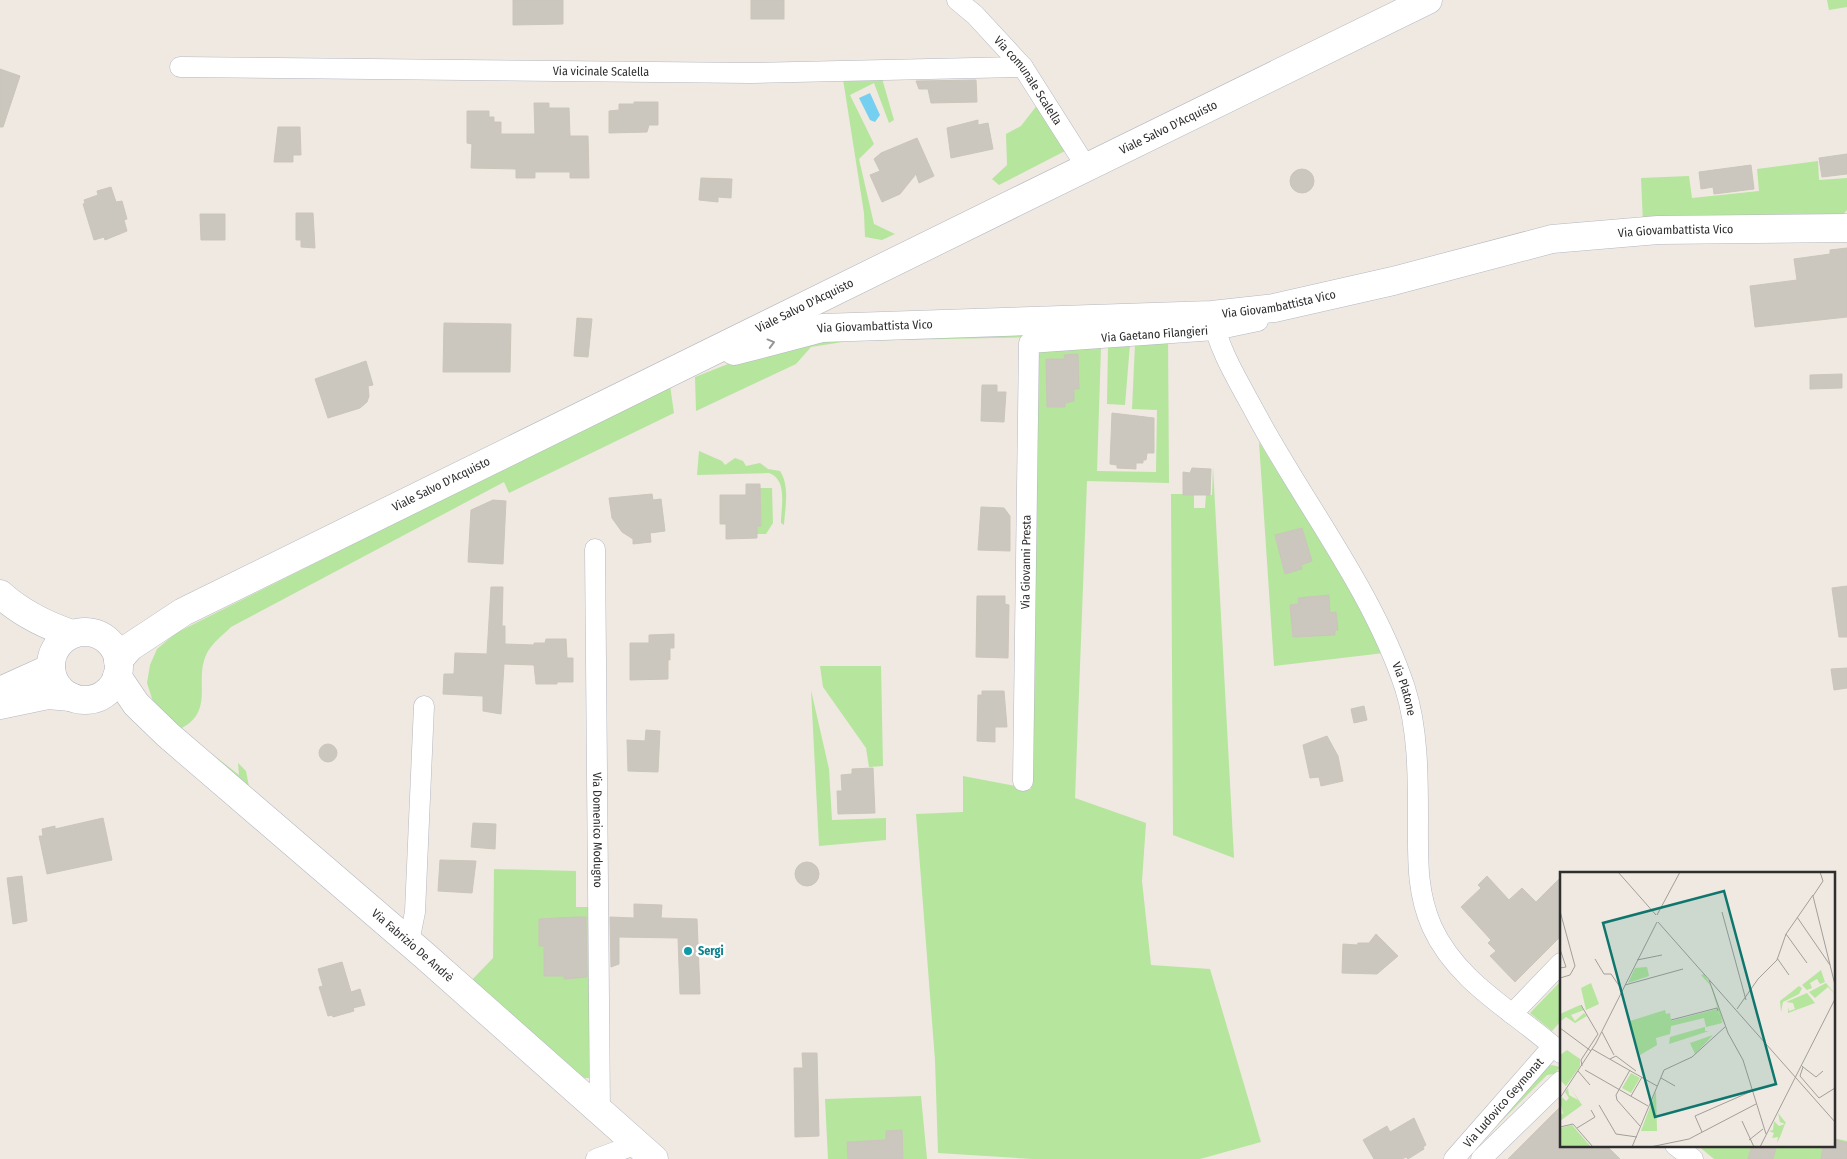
<svg xmlns="http://www.w3.org/2000/svg" width="1847" height="1159" font-family="'Fira Sans Condensed',sans-serif">
  <style>
    .green { fill: #b6e59e }
    .water { fill: #75cff0 }
    .building { fill: #cbc7bf; stroke: #cbc5ba }
    .lines { fill: none; stroke-linecap: round; stroke-linejoin: round }
    .street-casing { stroke: #b4b7c1; stroke-width: 21 }
    .secondary-casing { stroke: #b4b7c1; stroke-width: 29 }
    .street { stroke: #fff; stroke-width: 20 }
    .secondary { stroke: #fff; stroke-width: 28 }
    .oneway { stroke: #969696 }
    .culture-dot { fill: #0f9aa8; stroke: #fff; stroke-width: 2 }
    .labels { text-anchor: middle; stroke-width: 5; stroke-linejoin: round; paint-order: stroke }
    .street-label { font-size: 12px; fill: #2e2e2e; stroke: #fff }
    .culture-label { font-size: 12px; font-weight: bold; fill: #0d838f; stroke: #fff; text-anchor: start }
    .inset-road { fill: none; stroke: #a29e99; stroke-width: 1 }
    .view { fill: #0f766e; fill-opacity: 0.15; stroke: #0f766e; stroke-width: 2.5 }
    .inset-edge { fill: none; stroke: #2e2e2e; stroke-width: 2.5 }
  </style>
  <rect width="100%" height="100%" fill="#efe9e1"/>
  <g class="green">
    <polygon points="1827,0 1847,0 1847,7 1829,10"/>
    <polygon points="881,75 894,120 889,123 874,83 850,95 874,144 859,159 874,224 895,234 882,240 865,237 864,213 843,79"/>
    <polygon points="1038,104 1065,151 999,185 992,179 1007,165 1006,134 1021,126"/>
    <polygon points="1818,161 1819,180 1847,178 1847,210 1839,219 1643,223 1641,178 1689,176 1692,198 1759,191 1757,169"/>
    <polygon points="1045,329 1039,337 849,341 811,347 796,364 696,411 695,377 746,357 812,341"/>
    <polygon points="1168,337 1169,483 1087,481 1075,798 1146,823 1142,881 1151,965 1210,969 1261,1142 1200,1159 1032,1159 938,1153 935,1060 916,814 963,812 963,776 1031,789 1039,349 1101,347 1097,471 1156,472 1157,410 1132,409 1135,344"/>
    <polygon points="1130,344 1125,405 1107,404 1108,347"/>
    <path d="M670,385L674,413L509,493L504,482L231,627C223,635 213,642 207,653C193,681 216,711 180,729L155,708L147,683L150,665L157,649L176,633Z"/>
    <polygon points="1259,442 1344,579 1384,653 1274,666"/>
    <path d="M699,451L722,461L725,465L735,458L743,461L746,466L760,463L768,469L780,471C790,486 785,508 784,525L781,523C781,506 788,480 769,473L697,475Z"/>
    <polygon points="1213,467 1234,858 1173,835 1171,494 1194,494 1194,508 1205,508 1206,495 1212,495"/>
    <polygon points="760,488 772,488 773,523 766,534 757,534 757,526 761,525"/>
    <polygon points="820,666 881,666 883,766 869,767 866,748 823,687"/>
    <polygon points="811,690 829,769 832,820 886,818 886,840 819,846"/>
    <polygon points="211,753 239,775 238,763 246,771 250,792 209,754"/>
    <polygon points="494,869 576,871 576,907 588,907 592,1078 574,1078 469,983 493,958"/>
    <polygon points="1561,981 1561,1021 1552,1031 1530,1013"/>
    <polygon points="1552,1065 1560,1067 1554,1074 1547,1075 1464,1159 1547,1066"/>
    <polygon points="921,1096 927,1159 903,1159 886,1140 847,1142 848,1159 828,1159 825,1099"/>
    <polygon points="1833,1138 1847,1141 1847,1159 1714,1159 1697,1145 1833,1145"/>
  </g>
  <polygon class="water" points="870,93 880,115 875,122 870,120 859,98"/>
  <g class="building">
    <polygon points="513,0 563,0 563,24 513,25"/>
    <rect x="751" y="0" width="33" height="19"/>
    <polygon points="0,69 20,76 3,127 0,127"/>
    <polygon points="976,80 977,102 931,103 928,89 919,89 916,81"/>
    <polygon points="634,102 658,102 658,125 649,125 647,132 609,133 609,111 619,110 619,104 634,104"/>
    <polygon points="534,103 549,103 549,108 569,108 570,136 588,136 589,178 570,178 570,172 535,172 535,178 516,178 516,169 471,168 472,144 467,143 467,111 489,111 489,117 494,117 494,122 501,122 501,134 535,134"/>
    <polygon points="978,120 978,125 988,123 993,149 951,158 947,128"/>
    <polygon points="278,127 300,127 301,155 293,155 293,162 274,162"/>
    <polygon points="917,138 934,176 919,183 916,174 900,194 882,202 870,175 880,171 874,159 881,153"/>
    <polygon points="1847,154 1847,174 1822,177 1819,158"/>
    <polygon points="1751,165 1754,189 1714,194 1713,187 1701,189 1699,172"/>
    <circle cx="1302" cy="181" r="12"/>
    <polygon points="701,178 732,179 731,198 718,197 718,202 699,200"/>
    <polygon points="111,187 116,202 122,201 127,219 124,220 127,231 105,240 104,237 94,240 83,204 85,203 84,200 98,195 97,191"/>
    <polygon points="296,213 313,213 315,248 301,247 301,240 296,240"/>
    <polygon points="200,214 225,214 225,240 201,240"/>
    <polygon points="1847,248 1847,317 1755,327 1750,286 1797,280 1794,259 1830,254 1830,250"/>
    <polygon points="577,318 592,319 588,357 574,356"/>
    <polygon points="444,323 511,324 510,372 443,372"/>
    <polygon points="1078,354 1079,389 1074,389 1074,401 1065,403 1065,407 1047,407 1046,359 1065,359 1064,355"/>
    <polygon points="366,361 373,385 368,386 369,396 367,402 360,408 328,418 315,379"/>
    <polygon points="1842,374 1842,388 1810,389 1810,375"/>
    <polygon points="982,385 997,385 997,392 1006,392 1004,422 981,421"/>
    <polygon points="1112,413 1154,418 1154,453 1147,453 1146,460 1143,460 1143,463 1136,463 1136,469 1117,468 1117,465 1110,464"/>
    <polygon points="1192,468 1211,469 1210,495 1183,495 1183,472 1190,473"/>
    <polygon points="746,484 760,484 761,526 757,526 757,538 726,539 726,524 720,524 720,495 746,495"/>
    <polygon points="652,494 653,500 661,499 665,531 650,533 651,542 633,544 633,539 622,532 612,518 609,498"/>
    <polygon points="493,500 506,501 503,564 468,562 471,510"/>
    <polygon points="981,507 1004,508 1010,516 1010,551 978,550"/>
    <polygon points="1302,528 1312,561 1301,565 1302,569 1285,574 1275,535"/>
    <polygon points="1847,586 1847,637 1839,637 1832,588"/>
    <polygon points="491,587 503,587 502,626 505,626 505,644 534,645 534,643 545,643 546,639 566,639 567,658 573,658 573,682 557,682 557,684 536,684 534,665 504,664 501,714 483,711 483,696 443,694 444,674 454,674 455,653 487,654"/>
    <polygon points="1329,595 1330,613 1336,612 1338,630 1335,630 1335,635 1293,637 1290,605 1299,604 1298,598"/>
    <polygon points="977,596 1005,596 1005,604 1009,605 1008,658 976,657"/>
    <polygon points="674,634 674,648 670,648 670,660 668,660 668,679 630,680 630,643 649,643 649,635"/>
    <polygon points="1847,668 1847,688 1834,690 1831,669"/>
    <polygon points="982,691 1004,691 1007,727 995,727 995,742 977,741 978,695 982,695"/>
    <polygon points="1364,706 1367,720 1354,723 1351,709"/>
    <polygon points="646,730 660,731 658,772 628,771 627,740 645,741"/>
    <polygon points="1327,736 1338,756 1343,781 1321,786 1319,777 1310,778 1303,745"/>
    <circle cx="328" cy="753" r="9"/>
    <polygon points="873,768 875,813 838,814 837,791 842,791 841,775 852,774 852,769"/>
    <polygon points="103,818 112,860 47,874 39,836 43,836 42,829 55,826 55,829"/>
    <polygon points="473,823 496,824 495,849 471,847"/>
    <polygon points="440,860 476,861 472,893 438,891"/>
    <circle cx="807" cy="874" r="12"/>
    <polygon points="22,876 27,921 13,924 7,878"/>
    <polygon points="1487,876 1509,900 1522,888 1536,902 1561,877 1561,936 1515,982 1490,956 1496,951 1488,943 1491,940 1461,907 1481,888 1478,885"/>
    <polygon points="634,904 662,905 661,918 697,919 700,994 680,994 678,938 619,937 619,964 611,967 610,917 634,918"/>
    <polygon points="576,917 586,917 587,977 564,979 564,976 544,976 544,946 539,946 539,919"/>
    <polygon points="1376,934 1398,956 1377,974 1342,973 1343,944 1357,945 1358,943 1369,943"/>
    <polygon points="342,962 351,992 360,989 365,1005 353,1008 354,1011 333,1017 332,1015 328,1016 319,987 323,986 318,969"/>
    <polygon points="802,1053 817,1053 819,1136 795,1137 794,1068 803,1068"/>
    <polygon points="1561,1106 1561,1145 1606,1145 1620,1159 1508,1159"/>
    <polygon points="1414,1118 1426,1145 1423,1147 1424,1149 1408,1159 1406,1157 1402,1159 1374,1159 1363,1140 1387,1126 1390,1132"/>
    <polygon points="902,1130 903,1159 848,1159 847,1142 886,1140 886,1131"/>
    <polygon points="1833,1139 1847,1143 1847,1159 1821,1159 1823,1145 1833,1145"/>
    <polygon points="1752,1145 1777,1145 1773,1159 1748,1159"/>
  </g>
  <g class="lines">
    <g class="street-casing">
      <g id="street">
        <path id="s1" d="M957,0L975,15L1023,67L1087,168"/>
        <path id="s2" d="M180,67L751,73L1023,67"/>
        <path id="s3" d="M1212,315C1218,350 1240,384 1257,416C1305,505 1373,591 1405,688C1418,729 1418,775 1418,818C1418,856 1416,891 1432,927C1458,984 1516,1012 1561,1053"/>
        <path id="s4" d="M595,549L600,1112"/>
        <path id="s5" d="M1023,781L1029,343L1215,330L1258,321"/>
        <polyline points="409,942 415,912 424,706"/>
        <polyline points="1512,1014 1561,963"/>
        <polyline points="1675,1145 1693,1159"/>
        <polyline points="596,1159 637,1144"/>
        <path id="s6" d="M1454,1159L1553,1046"/>
        <polyline points="1481,1159 1561,1081"/>
      </g>
    </g>
    <g class="secondary-casing">
      <g id="secondary">
        <path id="s7" d="M734,351L822,328L1212,315L1274,308L1393,281L1552,239L1658,230L1847,228"/>
        <path d="M0,594C21,613 45,625 72,634"/>
        <circle cx="85" cy="666" r="34"/>
        <path id="s8" d="M118,661L130,647L183,612C597,406 1013,204 1428,0"/>
        <path id="s9" d="M117,676L136,704L168,735L424,955L654,1159"/>
        <polyline points="0,691 51,668"/>
        <polyline points="0,705 48,695 71,697"/>
      </g>
    </g>
    <use href="#street" class="street"/>
    <use href="#secondary" class="secondary"/>
  </g>
  <defs><path id="oneway-chevron" d="M-2-3.5L2.5 0L-2 3.5" fill="none" stroke-width="1.6" stroke-linecap="round" stroke-linejoin="round" transform="scale(1.25)"/></defs>
  <use class="oneway" href="#oneway-chevron" transform="translate(771 343) rotate(-15)"/>
  <circle class="culture-dot" cx="688" cy="951" r="5"/>
  <g class="labels">
    <g class="street-label">
      <text dy="4" stroke="none"><textPath href="#s2" startOffset="421">Via vicinale Scalella</textPath></text>
      <text dy="4" stroke="none"><textPath href="#s1" startOffset="108">Via comunale Scalella</textPath></text>
      <text dy="4" stroke="none"><textPath href="#s8" startOffset="1180">Viale Salvo D'Acquisto</textPath></text>
      <text dy="4" stroke="none"><textPath href="#s7" startOffset="954">Via Giovambattista Vico</textPath></text>
      <text dy="4" stroke="none"><textPath href="#s7" startOffset="549">Via Giovambattista Vico</textPath></text>
      <text dy="4" stroke="none"><textPath href="#s8" startOffset="775">Viale Salvo D'Acquisto</textPath></text>
      <text dy="4" stroke="none"><textPath href="#s7" startOffset="144">Via Giovambattista Vico</textPath></text>
      <text dy="4" stroke="none"><textPath href="#s5" startOffset="564">Via Gaetano Filangieri</textPath></text>
      <text dy="4" stroke="none"><textPath href="#s8" startOffset="370">Viale Salvo D'Acquisto</textPath></text>
      <text dy="4" stroke="none"><textPath href="#s5" startOffset="219">Via Giovanni Presta</textPath></text>
      <text dy="4" stroke="none"><textPath href="#s3" startOffset="422">Via Platone</textPath></text>
      <text dy="4" stroke="none"><textPath href="#s4" startOffset="281">Via Domenico Modugno</textPath></text>
      <text dy="4" stroke="none"><textPath href="#s9" startOffset="401">Via Fabrizio De Andrè</textPath></text>
      <text dy="4" stroke="none"><textPath href="#s6" startOffset="75">Via Ludovico Geymonat</textPath></text>
    </g>
    <g class="culture-label">
      <text x="698" y="955">Sergi</text>
    </g>
  </g>
  <g transform="translate(1560 872)">
    <rect width="275" height="275" fill="#efe9e1"/>
    <path d="M87,95L89,104L68,111L75,96ZM261,98L265,110L260,112L257,107L250,111L252,116L247,118L242,113ZM144,102L153,117L164,153L161,146L162,151L146,155L144,146L111,154L110,162L96,166L97,173L80,183L70,149L105,138L106,142L110,141L111,149L157,137L160,145L151,114L141,103ZM31,111L39,132L26,138L21,116ZM266,111L275,122L268,115L255,126L249,120ZM239,114L242,116L239,122L223,130L221,140L220,129ZM247,121L255,131L228,141V135L229,139L235,137L233,131L226,130ZM20,133L24,138L11,143L15,149L24,141L27,144L15,151L6,145L1,149L0,142ZM145,155V159H149L109,172L110,165ZM153,163L138,179L135,182L130,171ZM7,178L20,187V194L6,214L0,208V183ZM71,201L80,206L71,221L62,216ZM10,215L22,233L0,249V241L3,242L0,228L2,225L6,229L9,226L5,220L8,216L9,223L18,228ZM96,219L97,259H81ZM218,241L226,251L225,252L220,265L217,271L218,265L212,266L214,261L209,259L213,258L214,249L219,254L225,252L220,250ZM12,253L31,275H0V256Z" fill="#b6e59e"/>
    <path class="inset-road" d="M58,0L96,43M260,0L263,9L253,24L275,113M0,39L15,94L10,103L0,106M162,40L186,128M97,43L120,0M237,45L270,93M98,50L275,250M226,62L247,91M0,77L6,95L0,96M217,86L229,103M35,87L44,102H51L62,118M77,88L102,83M149,108L168,161L183,188L206,262M65,113L123,97M21,133L38,162M177,137L198,107L217,88L226,62L253,23M111,148L157,136L158,139M0,156L31,179M42,160L54,183M32,177L97,214M50,187L56,184L76,199M241,193L243,195L240,204L259,226L275,216M22,194L21,188L38,162M243,195L256,205L263,199M25,198L88,234M70,198L56,223L57,228L80,254M18,199L30,213M101,206L115,214M71,224L82,205M0,226L36,171L97,50M39,233L56,262L77,265M182,249L194,275M0,255L13,252L33,275M17,256L35,245L31,238M142,260L135,244L192,219M189,268L203,257M72,275L104,198L132,185L165,155M90,275L129,267L196,232M200,275L275,127"/>
    <path class="view" d="M164,19L216,212L95,245L43,51Z"/>
    <rect width="275" height="275" class="inset-edge"/>
  </g>
</svg>
